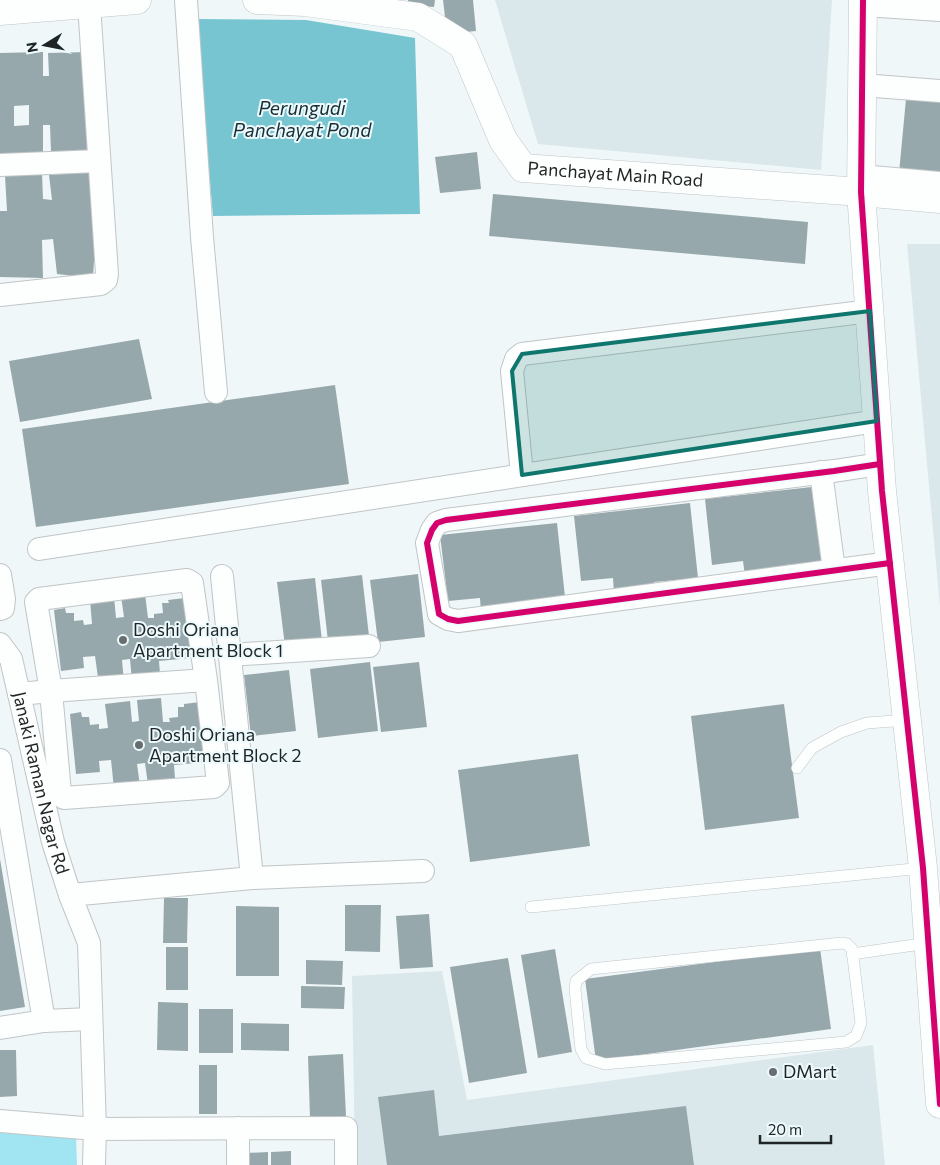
<svg xmlns="http://www.w3.org/2000/svg" width="940" height="1165" font-family="Commissioner,sans-serif">
  <style>
    .built { fill: #dae8eb }
    .green { fill: #a1e5f2 }
    .water { fill: #78c5d2 }
    .building { fill: #97a8ac; fill-rule: evenodd }
    .lines { fill: none; stroke-linecap: round; stroke-linejoin: round }
    .service-casing { stroke: #c0c5c6; stroke-width: 12 }
    .minor-casing { stroke: #c0c5c6; stroke-width: 24 }
    .tertiary-casing { stroke: #c0c5c6; stroke-width: 29 }
    .service { stroke: #fdfefe; stroke-width: 11 }
    .minor { stroke: #fdfefe; stroke-width: 22 }
    .tertiary { stroke: #fdfefe; stroke-width: 28 }
    .cycleway-casing { stroke: #ecfafd; stroke-width: 9 }
    .cycleway { stroke: #d6006c; stroke-width: 6 }
    .marked { fill: #0f766e; fill-opacity: 0.2; stroke: #0f766e; stroke-width: 4; stroke-linejoin: round }
    .poi-dot { fill: #686e6f; stroke: #ecfafd; stroke-width: 2 }
    .labels { text-anchor: middle; stroke-width: 4; stroke-linejoin: round; paint-order: stroke }
    .street-label { font-size: 18px; fill: #1f2425; stroke: #ecfafd }
    .poi-label { font-size: 18px; fill: #1f2425; stroke: #ecfafd; text-anchor: start }
    .water-label { font-size: 19px; font-style: italic; fill: #172e33; stroke: #ecfafd }
  </style>
  <rect width="100%" height="100%" fill="#f0f7f9"/>
  <g class="built">
    <polygon points="495,0 832,0 821,170 538,144"/>
    <polygon points="907,244 940,244 940,607"/>
    <polygon points="442,971 467,1100 873,1045 885,1165 355,1165 352,976"/>
  </g>
  <polygon class="green" points="0,1129 76,1134 77,1165 0,1165"/>
  <polygon class="water" points="196,19 306,20 415,38 420,214 213,216"/>
  <g class="building">
    <polygon points="408,0 435,0 434,7 408,5"/>
    <polygon points="443,0 473,0 476,31 447,34"/>
    <path d="M43,52V76H49L48,53L89,52L91,152H51L50,125H43V153H0V53ZM29,105V125L14,126V106Z"/>
    <polygon points="906,99 940,102 940,177 899,173"/>
    <polygon points="477,152 481,189 440,193 435,157"/>
    <polygon points="99,171 93,278 57,274 53,239 42,240 43,278 0,277 0,211 7,211 5,176 42,173 43,199 52,200 49,175"/>
    <polygon points="493,194 808,222 805,264 489,236"/>
    <polygon points="139,339 152,399 20,422 9,361"/>
    <polygon points="335,385 349,484 36,527 22,429"/>
    <polygon points="821,486 829,561 785,565 786,572 745,576 743,561 712,565 705,499"/>
    <polygon points="690,503 698,578 654,582 655,588 614,593 613,578 581,581 574,516"/>
    <polygon points="557,523 565,597 481,613 480,598 448,601 440,535"/>
    <polygon points="418,574 425,637 378,642 370,580"/>
    <polygon points="362,575 369,636 328,641 321,580"/>
    <polygon points="315,578 322,641 285,646 277,582"/>
    <polygon points="145,594 148,618 154,618 154,614 163,613 162,603 169,603 168,600 185,598 191,658 159,661 160,674 132,681 130,659 122,660 124,682 99,685 95,656 83,657 84,668 61,671 54,610 65,608 66,613 74,613 74,621 83,620 84,625 92,624 90,600 114,597 116,618 124,617 121,596"/>
    <polygon points="370,662 378,731 318,738 310,669"/>
    <polygon points="419,662 427,727 381,732 373,667"/>
    <polygon points="289,670 296,731 251,736 244,675"/>
    <polygon points="161,698 163,722 170,722 169,718 178,717 178,707 184,707 184,704 200,702 207,762 174,765 175,778 148,785 145,763 137,764 140,786 114,789 111,760 99,761 100,772 76,774 70,714 81,712 82,717 89,717 90,725 99,724 99,729 108,728 105,704 130,701 132,722 139,721 137,700"/>
    <polygon points="784,704 799,818 705,830 691,716"/>
    <polygon points="578,754 590,846 470,862 458,770"/>
    <polygon points="0,859 25,1007 0,1011"/>
    <polygon points="164,898 188,898 187,943 163,943"/>
    <polygon points="345,905 381,905 380,952 345,951"/>
    <polygon points="236,906 279,907 279,976 236,976"/>
    <polygon points="429,914 433,967 400,969 396,916"/>
    <rect x="166" y="947" width="22" height="43"/>
    <polygon points="820,948 831,1029 596,1061 585,979"/>
    <polygon points="555,949 572,1052 538,1058 521,955"/>
    <polygon points="508,958 527,1073 469,1083 450,967"/>
    <polygon points="306,960 343,961 342,985 306,984"/>
    <polygon points="301,986 345,987 344,1009 301,1008"/>
    <polygon points="158,1002 188,1003 188,1051 157,1050"/>
    <rect x="199" y="1009" width="34" height="44"/>
    <polygon points="241,1023 289,1024 289,1051 241,1050"/>
    <polygon points="0,1050 16,1050 17,1096 0,1097"/>
    <polygon points="343,1054 346,1116 310,1118 308,1056"/>
    <rect x="199" y="1065" width="18" height="49"/>
    <polygon points="434,1090 439,1136 686,1106 694,1165 387,1165 378,1097"/>
    <polygon points="291,1151 291,1165 271,1165 271,1152"/>
    <polygon points="268,1152 268,1165 247,1165 246,1153"/>
  </g>
  <g class="lines">
    <g class="service-casing">
      <g id="service">
        <polyline points="797,768 812,748 841,732 867,723 907,720"/>
        <polyline points="531,907 923,868"/>
        <polygon points="842,943 847,944 852,949 861,1023 856,1036 846,1042 605,1064 586,1058 581,1049 575,989 576,981 591,969"/>
        <polyline points="852,954 928,943"/>
      </g>
    </g>
    <g class="minor-casing">
      <g id="minor">
        <polyline points="186,0 202,237 216,392"/>
        <polyline points="864,5 940,10"/>
        <polyline points="862,85 940,91"/>
        <polyline points="0,165 99,161"/>
        <polyline points="861,176 940,183"/>
        <polyline points="0,295 101,284 106,280 107,274 89,4"/>
        <polyline points="880,464 834,471 446,520 437,523 432,530 427,543 439,614 448,619 458,621 890,563"/>
        <polyline points="821,472 834,570"/>
        <polyline points="522,475 512,371 516,359 522,354 870,311"/>
        <polyline points="39,549 877,421"/>
        <polyline points="0,575 4,599 3,608 0,609"/>
        <polyline points="222,576 252,878"/>
        <path id="s1" d="M0,644L11,659L53,842L70,895"/>
        <polyline points="230,655 369,646"/>
        <polyline points="19,694 51,691 36,602 39,599 187,580 192,583 206,680 218,783 214,787 64,798 60,793 51,691 206,680"/>
        <polyline points="0,760 44,1021"/>
        <polyline points="0,1028 44,1021 91,1019"/>
        <polyline points="0,1121 95,1129 94,1165"/>
        <polyline points="238,1165 238,1128"/>
        <polyline points="346,1165 346,1128 95,1129 89,943 70,895 252,878 423,871"/>
      </g>
    </g>
    <g class="tertiary-casing">
      <g id="tertiary">
        <path id="s2" d="M257,0L305,2L418,17L463,45L503,140L523,168L861,192L940,199"/>
        <polyline points="863,0 861,192 882,491 923,868 940,1104"/>
        <polyline points="0,11 137,0"/>
      </g>
    </g>
    <use href="#service" class="service"/>
    <use href="#minor" class="minor"/>
    <use href="#tertiary" class="tertiary"/>
    <g class="cycleway-casing">
      <g id="cycleway">
        <polyline points="863,0 861,192 882,491 923,868 940,1104"/>
        <polyline points="880,464 834,471 446,520 437,523 432,530 427,543 439,614 448,619 458,621 890,563"/>
      </g>
    </g>
    <use href="#cycleway" class="cycleway"/>
  </g>
  <path class="marked" d="M870,311L877,421L522,475L512,371L522,354Z"/>
  <g class="poi-dot">
    <circle cx="123" cy="640" r="5"/>
    <circle cx="139" cy="745" r="5"/>
    <circle cx="773" cy="1072" r="5"/>
  </g>
  <g class="labels">
    <g class="street-label">
      <text dy="6" stroke="none"><textPath href="#s2" startOffset="445">Panchayat Main Road</textPath></text>
      <text dy="6" stroke="none"><textPath href="#s1" startOffset="146">Janaki Raman Nagar Rd</textPath></text>
    </g>
    <g class="poi-label">
      <text x="133" y="636">Doshi Oriana<tspan x="133" dy="21">Apartment Block 1</tspan></text>
      <text x="149" y="741">Doshi Oriana<tspan x="149" dy="21">Apartment Block 2</tspan></text>
      <text x="783" y="1078">DMart</text>
    </g>
    <g class="water-label">
      <text x="302" y="115">Perungudi<tspan x="302" dy="22">Panchayat Pond</tspan></text>
    </g>
  </g>
  <g transform="translate(45 45) rotate(260)" stroke="#ecfafd" stroke-width="4" paint-order="stroke">
  <path d="M0-4L9 19L0 12L-9 19Z" fill="#1f2425"/>
  <text y="-8" font-size="14" font-weight="bold" text-anchor="middle" fill="#1f2425">N</text>
  </g>
  <path d="M760 1135v8h71v-8" fill="none" stroke="#1f2425" stroke-width="2.5"/>
  <text x="768" y="1135" font-size="15" fill="#1f2425" stroke="#ecfafd" stroke-width="4" paint-order="stroke">20 m</text>
</svg>
